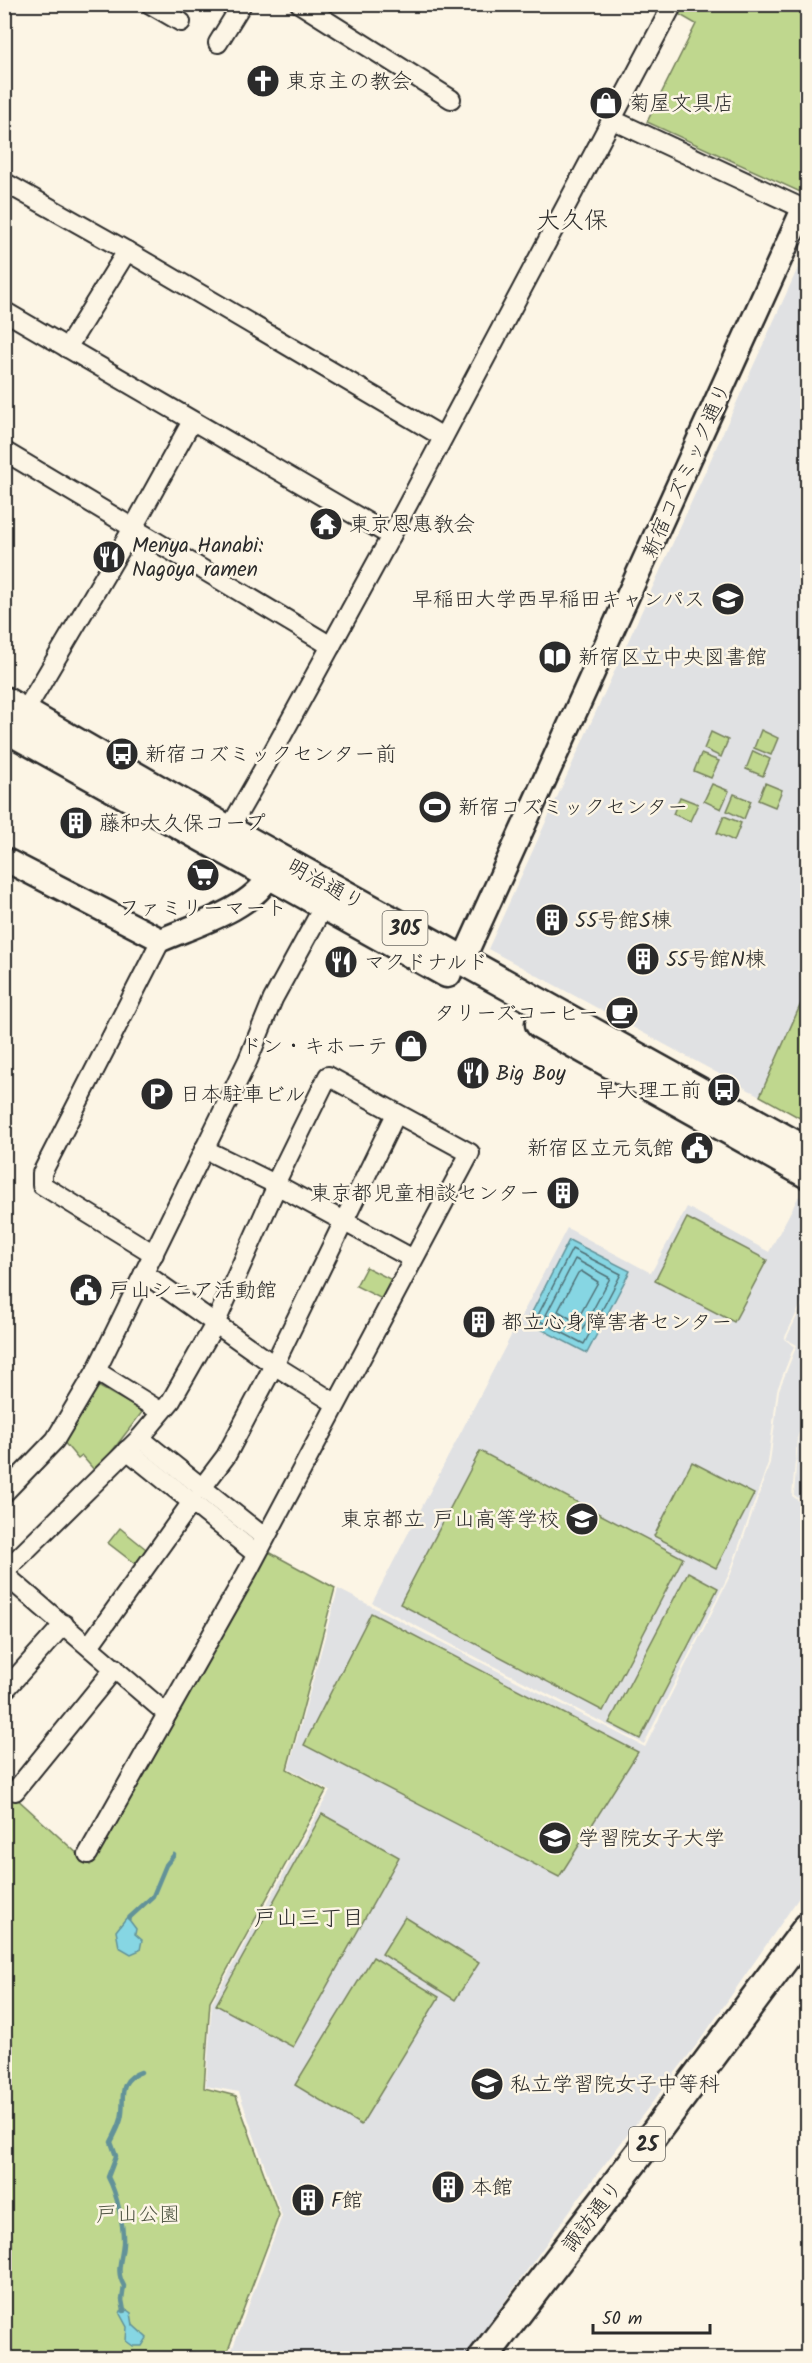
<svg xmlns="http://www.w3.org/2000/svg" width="812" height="2363" font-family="Kalam,'Klee One',sans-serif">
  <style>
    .built { fill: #e0e1e3 }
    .green { fill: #bfd78e; stroke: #75815c; stroke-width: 1.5 }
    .water { fill: #86d6e3; stroke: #629299; stroke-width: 1.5 }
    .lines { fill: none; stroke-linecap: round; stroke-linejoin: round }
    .shore { stroke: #4f6f75; stroke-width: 1.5 }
    .stream { stroke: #629299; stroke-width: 4.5 }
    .minor-casing { stroke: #2b2b2b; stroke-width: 22 }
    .tertiary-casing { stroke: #2b2b2b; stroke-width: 27 }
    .primary-casing { stroke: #2b2b2b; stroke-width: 33 }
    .minor { stroke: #fcf5e5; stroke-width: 18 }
    .tertiary { stroke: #fcf5e5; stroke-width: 22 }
    .primary { stroke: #fcf5e5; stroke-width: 28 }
    .labels { text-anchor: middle; stroke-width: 5; stroke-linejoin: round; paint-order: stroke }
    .shield { fill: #fcf5e5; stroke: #6a6863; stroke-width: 1.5 }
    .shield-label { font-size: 20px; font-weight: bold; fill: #2b2b2b }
    .poi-label { font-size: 21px; fill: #2b2b2b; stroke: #fcf5e5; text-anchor: start }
    .street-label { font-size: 21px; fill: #2b2b2b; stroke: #fcf5e5 }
    .park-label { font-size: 21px; fill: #505644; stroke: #fcf5e5 }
    .neighbourhood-label { font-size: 22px; fill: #2b2b2b; stroke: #fcf5e5 }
    .quarter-label { font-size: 24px; fill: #2b2b2b; stroke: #fcf5e5 }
  </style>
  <rect width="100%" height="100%" fill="#fcf5e5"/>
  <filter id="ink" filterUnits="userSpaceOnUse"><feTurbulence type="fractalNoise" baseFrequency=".0167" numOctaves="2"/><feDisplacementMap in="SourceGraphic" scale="12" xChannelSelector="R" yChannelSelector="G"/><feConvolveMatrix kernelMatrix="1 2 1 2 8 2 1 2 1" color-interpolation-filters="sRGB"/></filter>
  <g filter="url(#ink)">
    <g class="built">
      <polygon points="807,248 807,990 760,1096 488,949"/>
      <polygon points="799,1196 807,1201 807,1292 784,1339 794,1346 777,1390 768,1463 729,1574 644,1744 372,1603 567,1228 651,1273 687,1207 769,1252"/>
      <polygon points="807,1296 807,1406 797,1439 792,1496 808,1507 807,1886 701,2039 581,2195 464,2358 229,2358 282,2216 239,2092 206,2086 212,2002 330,1791 289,1768 338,1589 645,1747 731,1574 770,1463 779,1390 797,1345 786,1339"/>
      <polygon points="807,1413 807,1504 794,1495 798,1440"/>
    </g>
    <g class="green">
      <polygon points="679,5 807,5 807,195 647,122 696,24 675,12"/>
      <polygon points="761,730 778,738 771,755 754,748"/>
      <polygon points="711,732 728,740 721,757 704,749"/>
      <polygon points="753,751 770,759 763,776 746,769"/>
      <polygon points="701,754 719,761 711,778 694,771"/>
      <polygon points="765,783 782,790 775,807 758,800"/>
      <polygon points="712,784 729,791 721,809 704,801"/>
      <polygon points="734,794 751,801 744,819 727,811"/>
      <polygon points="680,797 698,804 690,821 673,814"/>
      <polygon points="724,816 741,823 734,841 717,833"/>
      <polygon points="807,990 807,1122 760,1096"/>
      <polygon points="687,1218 767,1260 734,1322 655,1281"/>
      <polygon points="366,1267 396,1282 386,1301 356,1286"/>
      <polygon points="98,1386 143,1411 96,1472 82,1456 78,1459 63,1441"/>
      <polygon points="480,1451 683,1558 603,1711 400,1604"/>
      <polygon points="692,1462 754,1494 716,1568 654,1536"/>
      <polygon points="120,1528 151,1553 139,1567 108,1543"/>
      <polygon points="267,1551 335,1588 287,1769 326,1791 210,2001 204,2088 236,2096 279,2215 225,2358 5,2358 4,1787 90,1865"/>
      <polygon points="688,1572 718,1588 640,1739 609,1723"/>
      <polygon points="371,1613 638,1752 559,1877 304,1745"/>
      <polygon points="322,1814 399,1857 293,2047 216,2005"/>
      <polygon points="405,1917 479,1963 455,2000 382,1954"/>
      <polygon points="373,1957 439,1997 361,2125 295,2085"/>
    </g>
    <g class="water">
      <polygon points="569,1240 630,1271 587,1353 527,1322"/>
      <polygon points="127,1917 136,1929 135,1934 142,1940 140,1950 131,1954 119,1947 116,1931"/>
      <polygon points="127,2310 131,2313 133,2325 147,2338 142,2346 133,2346 126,2341 127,2327 120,2314 121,2311"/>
    </g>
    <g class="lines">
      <g class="shore">
        <polygon points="572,1249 621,1274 584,1344 536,1319"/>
        <polygon points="575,1259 610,1278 580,1334 546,1315"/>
        <polygon points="581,1271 598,1282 576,1322 558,1311 578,1273"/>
      </g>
      <g class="stream">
        <polyline points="129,1918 153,1896 166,1865 174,1855"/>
        <path d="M124,2311L122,2300L124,2286C115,2271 122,2260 123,2244C124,2225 117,2194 108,2177L116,2156L111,2142C115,2134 119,2127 121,2119C126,2100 115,2081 141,2072"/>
      </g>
      <g class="minor-casing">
        <g id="minor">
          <polyline points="150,4 181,22"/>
          <polyline points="300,4 451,99"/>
          <polyline points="218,43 242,4"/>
          <polyline points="613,120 808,211"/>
          <polyline points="4,182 127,251 443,437"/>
          <polyline points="4,311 391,536"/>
          <polyline points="67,348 127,251"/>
          <polyline points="4,451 331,646"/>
          <polyline points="24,713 133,528 192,421"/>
          <polyline points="224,838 268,761 391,536 673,4"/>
          <polyline points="154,1254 42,1185 42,1173 161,940"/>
          <polyline points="144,1273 274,1365 335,1403"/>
          <polyline points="96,1371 160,1411"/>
          <polyline points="127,1450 255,1553"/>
          <polyline points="201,1489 226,1456 274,1365 396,1114"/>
          <polyline points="4,1493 55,1440 96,1371 248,1060 273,999 328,898"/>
          <polyline points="264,1537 140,1438 171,1401 215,1324 274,1192 275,1184 413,1259"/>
          <polyline points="4,1572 140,1438"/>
          <polyline points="4,1574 167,1714"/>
          <polyline points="89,1646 192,1502"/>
          <polyline points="4,1691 64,1624"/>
          <polyline points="15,1791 115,1668"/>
          <polyline points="88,1854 249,1569 470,1153 328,1076 275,1184 204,1149"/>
        </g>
      </g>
      <g class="tertiary-casing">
        <g id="tertiary">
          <path d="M4,859L161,940C195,925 252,909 269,876"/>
          <polyline points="463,960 803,209"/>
        </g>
      </g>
      <g class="primary-casing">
        <g id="primary">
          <polyline points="4,701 228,830 808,1152"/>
          <polyline points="4,727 447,973"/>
          <polyline points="540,1024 808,1174"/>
          <polyline points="483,2358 639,2154 808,1927"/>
        </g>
      </g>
      <use href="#minor" class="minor"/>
      <use href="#tertiary" class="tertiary"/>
      <use href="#primary" class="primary"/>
    </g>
  </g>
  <defs>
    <g id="church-disc" transform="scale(1.725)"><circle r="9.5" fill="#2b2b2b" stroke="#fcf5e5"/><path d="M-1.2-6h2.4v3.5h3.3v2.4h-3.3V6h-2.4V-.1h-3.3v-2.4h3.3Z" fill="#fff"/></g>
    <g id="shop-disc" transform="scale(1.725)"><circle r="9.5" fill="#2b2b2b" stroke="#fcf5e5"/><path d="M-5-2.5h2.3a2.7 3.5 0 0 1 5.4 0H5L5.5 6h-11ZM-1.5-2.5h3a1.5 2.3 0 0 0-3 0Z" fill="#fff"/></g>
    <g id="temple-disc" transform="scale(1.725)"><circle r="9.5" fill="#2b2b2b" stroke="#fcf5e5"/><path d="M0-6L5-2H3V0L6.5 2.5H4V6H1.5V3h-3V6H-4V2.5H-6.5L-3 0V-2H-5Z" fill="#fff"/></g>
    <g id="restaurant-disc" transform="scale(1.725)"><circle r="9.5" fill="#2b2b2b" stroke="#fcf5e5"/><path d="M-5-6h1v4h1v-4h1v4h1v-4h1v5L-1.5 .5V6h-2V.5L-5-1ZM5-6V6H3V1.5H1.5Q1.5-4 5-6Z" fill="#fff"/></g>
    <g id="university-disc" transform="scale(1.725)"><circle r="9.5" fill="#2b2b2b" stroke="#fcf5e5"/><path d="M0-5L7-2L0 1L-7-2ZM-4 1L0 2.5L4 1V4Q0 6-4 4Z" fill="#fff"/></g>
    <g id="library-disc" transform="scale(1.725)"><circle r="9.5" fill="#2b2b2b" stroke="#fcf5e5"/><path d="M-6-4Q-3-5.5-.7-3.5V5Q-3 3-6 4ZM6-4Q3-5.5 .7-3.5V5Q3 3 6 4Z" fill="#fff"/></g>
    <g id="bus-disc" transform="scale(1.725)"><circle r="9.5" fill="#2b2b2b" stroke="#fcf5e5"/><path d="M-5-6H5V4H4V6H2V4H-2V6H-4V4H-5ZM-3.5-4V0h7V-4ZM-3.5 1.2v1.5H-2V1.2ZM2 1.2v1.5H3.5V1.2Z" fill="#fff"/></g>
    <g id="stadium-disc" transform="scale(1.725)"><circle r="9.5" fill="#2b2b2b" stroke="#fcf5e5"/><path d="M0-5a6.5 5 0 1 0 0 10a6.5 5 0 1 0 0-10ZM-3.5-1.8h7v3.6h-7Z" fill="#fff"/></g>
    <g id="building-disc" transform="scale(1.725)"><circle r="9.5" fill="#2b2b2b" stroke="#fcf5e5"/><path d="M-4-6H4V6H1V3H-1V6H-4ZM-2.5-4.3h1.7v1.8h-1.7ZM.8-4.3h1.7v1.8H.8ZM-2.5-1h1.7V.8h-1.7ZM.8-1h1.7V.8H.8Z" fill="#fff"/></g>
    <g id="supermarket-disc" transform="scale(1.725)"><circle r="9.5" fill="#2b2b2b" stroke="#fcf5e5"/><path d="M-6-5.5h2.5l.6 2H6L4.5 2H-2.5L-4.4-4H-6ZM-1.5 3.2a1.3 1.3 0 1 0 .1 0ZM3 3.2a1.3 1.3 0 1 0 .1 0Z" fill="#fff"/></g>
    <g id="cafe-disc" transform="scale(1.725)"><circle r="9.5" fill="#2b2b2b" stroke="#fcf5e5"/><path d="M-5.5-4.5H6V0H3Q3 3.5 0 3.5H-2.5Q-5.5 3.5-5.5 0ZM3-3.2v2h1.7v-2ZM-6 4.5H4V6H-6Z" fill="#fff"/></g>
    <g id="parking-disc" transform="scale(1.725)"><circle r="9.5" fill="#2b2b2b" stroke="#fcf5e5"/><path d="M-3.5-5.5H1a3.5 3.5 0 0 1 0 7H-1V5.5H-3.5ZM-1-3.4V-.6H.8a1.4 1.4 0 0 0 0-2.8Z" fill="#fff"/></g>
    <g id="civic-disc" transform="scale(1.725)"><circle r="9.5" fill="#2b2b2b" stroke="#fcf5e5"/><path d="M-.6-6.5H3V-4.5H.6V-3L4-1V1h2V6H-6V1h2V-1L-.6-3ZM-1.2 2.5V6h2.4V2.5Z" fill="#fff"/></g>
    <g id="school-disc" transform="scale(1.725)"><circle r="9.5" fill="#2b2b2b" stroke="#fcf5e5"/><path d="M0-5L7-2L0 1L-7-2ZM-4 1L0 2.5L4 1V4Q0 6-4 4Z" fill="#fff"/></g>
  </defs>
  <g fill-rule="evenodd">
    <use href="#church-disc" x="263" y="81"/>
    <use href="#shop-disc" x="606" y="103"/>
    <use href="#temple-disc" x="326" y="524"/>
    <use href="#restaurant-disc" x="109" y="557"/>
    <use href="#university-disc" x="728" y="599"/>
    <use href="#library-disc" x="555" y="657"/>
    <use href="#bus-disc" x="122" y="754"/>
    <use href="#stadium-disc" x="435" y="807"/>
    <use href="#building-disc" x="76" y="823"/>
    <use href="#supermarket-disc" x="203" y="875"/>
    <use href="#building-disc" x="552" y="920"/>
    <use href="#building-disc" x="643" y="959"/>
    <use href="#restaurant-disc" x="341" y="962"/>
    <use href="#cafe-disc" x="622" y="1013"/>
    <use href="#shop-disc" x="411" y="1046"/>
    <use href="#restaurant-disc" x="473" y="1073"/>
    <use href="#bus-disc" x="724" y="1090"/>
    <use href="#parking-disc" x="157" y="1094"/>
    <use href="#civic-disc" x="697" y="1148"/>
    <use href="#building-disc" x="563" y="1193"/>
    <use href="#civic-disc" x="86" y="1290"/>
    <use href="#building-disc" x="479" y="1322"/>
    <use href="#school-disc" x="582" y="1519"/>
    <use href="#university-disc" x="555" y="1838"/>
    <use href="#school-disc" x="487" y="2084"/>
    <use href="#building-disc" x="448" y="2187"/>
    <use href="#building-disc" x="308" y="2200"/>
  </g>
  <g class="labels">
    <g class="shield">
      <rect x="382.5" y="911" width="45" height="34" rx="4.5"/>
      <rect x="629" y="2127" width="36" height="34" rx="4.5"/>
    </g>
    <g class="shield-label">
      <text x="405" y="935">305</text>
      <text x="647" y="2151">25</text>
    </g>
    <g class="poi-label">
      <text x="286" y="88">東京主の教会</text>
      <text x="629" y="110">菊屋文具店</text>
      <text x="349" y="531">東京恩惠敎会</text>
      <text x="132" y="552">Menya Hanabi:<tspan x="132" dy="24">Nagoya ramen</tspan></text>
      <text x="705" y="606" text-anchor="end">早稲田大学西早稲田キャンパス</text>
      <text x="578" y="664">新宿区立中央図書館</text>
      <text x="145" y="761">新宿コズミックセンター前</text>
      <text x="458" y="814">新宿コズミックセンター</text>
      <text x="99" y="830">藤和大久保コープ</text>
      <text x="203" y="915" text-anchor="middle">ファミリーマート</text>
      <text x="575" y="927">55号館S棟</text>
      <text x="666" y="966">55号館N棟</text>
      <text x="364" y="969">マクドナルド</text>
      <text x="599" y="1020" text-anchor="end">タリーズコーヒー</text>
      <text x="388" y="1053" text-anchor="end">ドン・キホーテ</text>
      <text x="496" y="1080">Big Boy</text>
      <text x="701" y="1097" text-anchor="end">早大理工前</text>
      <text x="180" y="1101">日本駐車ビル</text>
      <text x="674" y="1155" text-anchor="end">新宿区立元気館</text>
      <text x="540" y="1200" text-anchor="end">東京都児童相談センター</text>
      <text x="109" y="1297">戸山シニア活動館</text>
      <text x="502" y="1329">都立心身障害者センター</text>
      <text x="559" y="1526" text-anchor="end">東京都立 戸山高等学校</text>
      <text x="578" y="1845">学習院女子大学</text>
      <text x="510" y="2091">私立学習院女子中等科</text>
      <text x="471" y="2194">本館</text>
      <text x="331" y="2207">F館</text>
    </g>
    <g class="street-label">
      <text transform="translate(686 470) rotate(-66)" y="7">新宿コズミック通り</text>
      <text transform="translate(326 884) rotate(29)" y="7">明治通り</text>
      <text transform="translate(592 2216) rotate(-52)" y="7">諏訪通り</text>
    </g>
    <g class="park-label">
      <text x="138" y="2221">戸山公園</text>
    </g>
    <g class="neighbourhood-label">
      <text x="309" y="1925">戸山三丁目</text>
    </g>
    <g class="quarter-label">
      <text x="572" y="228">大久保</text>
    </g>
  </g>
  <rect width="812" height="2363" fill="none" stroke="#fcf5e5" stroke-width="24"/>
  <rect x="12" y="12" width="788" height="2339" fill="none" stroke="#2b2b2b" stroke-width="2" filter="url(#ink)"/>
  <path d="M593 2324v9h117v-9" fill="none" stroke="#2b2b2b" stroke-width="3"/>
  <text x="602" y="2324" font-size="18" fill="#2b2b2b" stroke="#fcf5e5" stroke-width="4.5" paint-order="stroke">50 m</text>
</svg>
